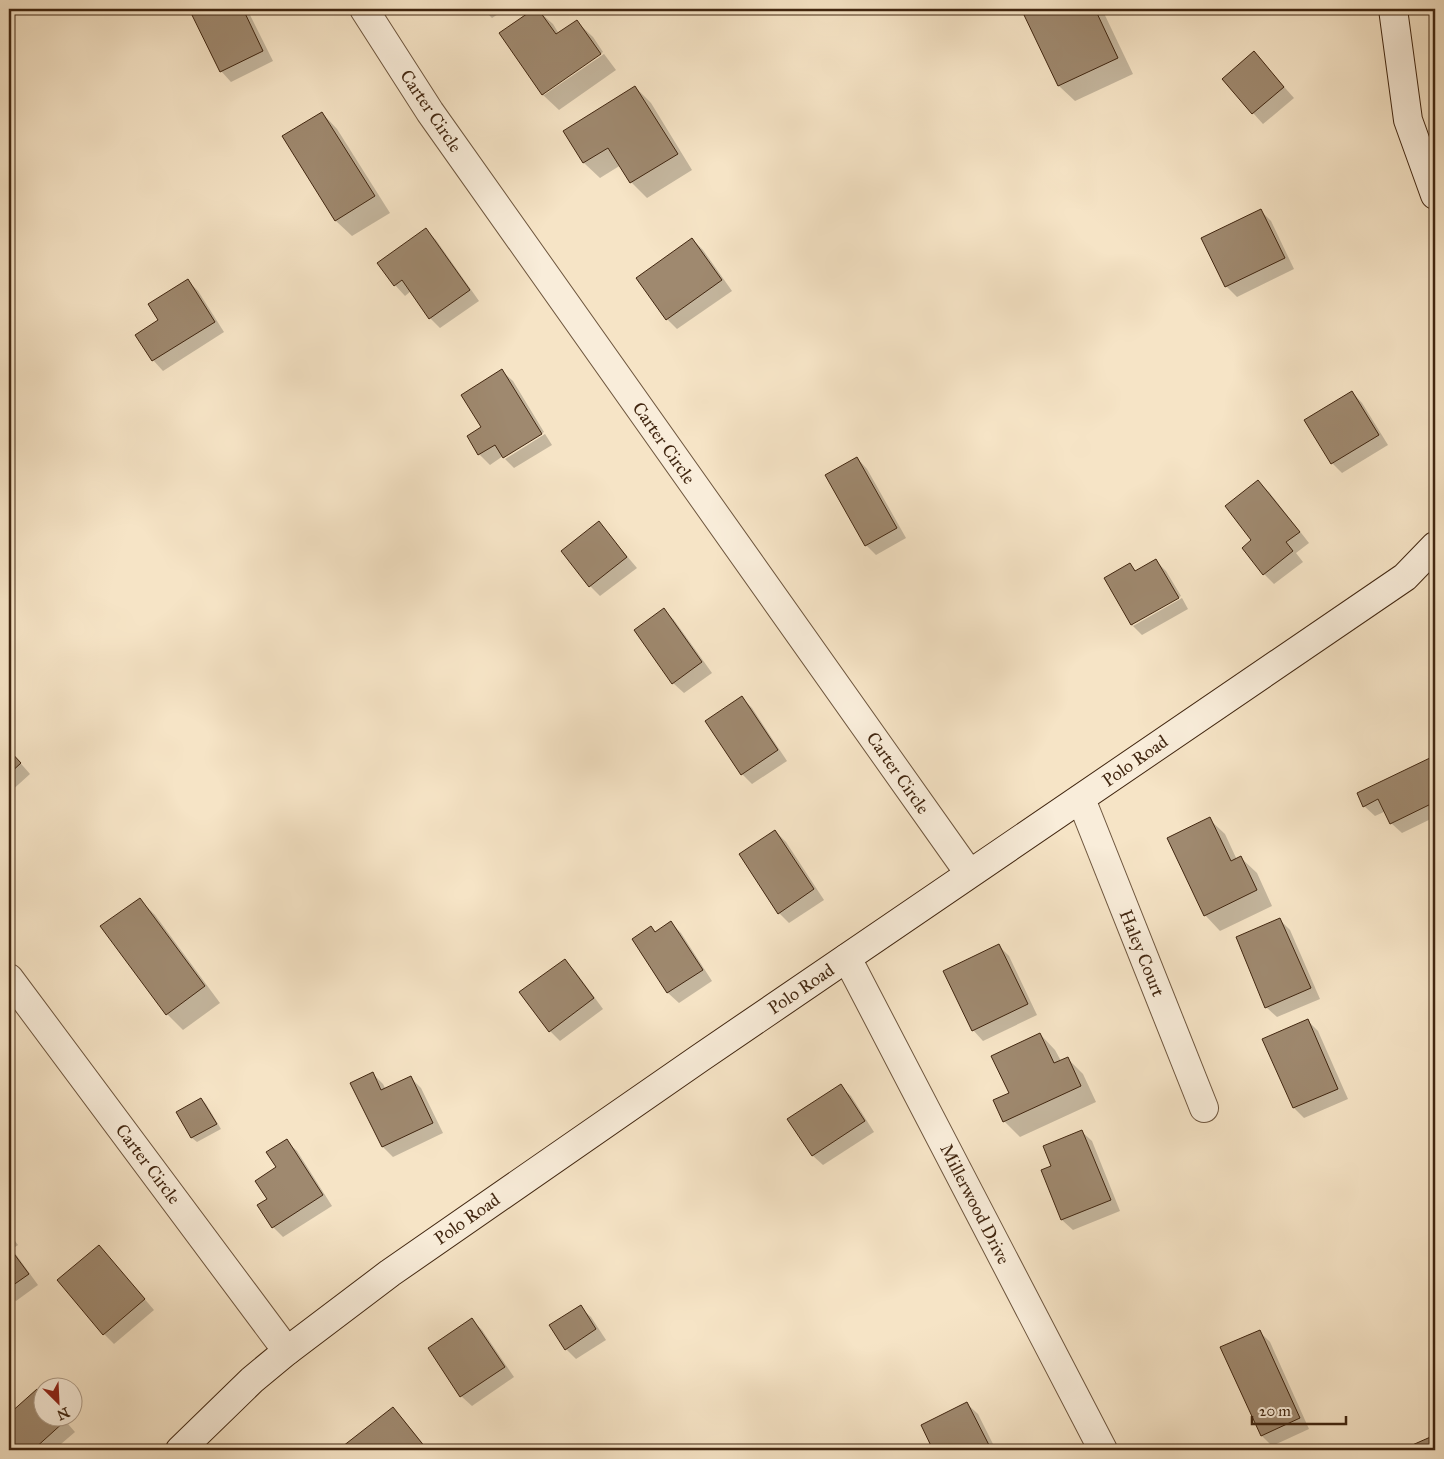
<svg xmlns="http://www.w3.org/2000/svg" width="1444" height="1459" font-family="'IM FELL Great Primer',serif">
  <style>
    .shadow { fill: #0003 }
    .building { fill: #9f896f; stroke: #412610 }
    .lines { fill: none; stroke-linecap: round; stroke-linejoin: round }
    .minor-casing { stroke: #6e563e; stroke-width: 30 }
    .secondary-casing { stroke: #412610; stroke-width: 30 }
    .minor { stroke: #f9edda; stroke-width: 28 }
    .secondary { stroke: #f9edda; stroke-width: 28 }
    .labels { text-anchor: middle; stroke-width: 5; stroke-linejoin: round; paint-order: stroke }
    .street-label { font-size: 18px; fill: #412610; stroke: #f9edda }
  </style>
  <rect width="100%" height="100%" fill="#f6e4c6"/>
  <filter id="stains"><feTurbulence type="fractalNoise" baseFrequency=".004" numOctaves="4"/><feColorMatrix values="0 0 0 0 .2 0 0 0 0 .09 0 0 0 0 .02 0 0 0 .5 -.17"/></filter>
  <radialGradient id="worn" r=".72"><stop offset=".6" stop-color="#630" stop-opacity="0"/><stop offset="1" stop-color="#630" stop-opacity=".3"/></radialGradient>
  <g class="shadow">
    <polygon points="191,9 247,9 273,61 231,82 221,71"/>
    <polygon points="483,9 506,9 492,18"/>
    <polygon points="536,9 553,24 559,34 577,22 593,37 603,52 544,92 544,95 604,54 616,70 559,110 543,95 501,34"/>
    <polygon points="1039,9 1102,9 1133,74 1075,101 1059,86 1025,15"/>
    <polygon points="1254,53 1294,98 1263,124 1253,113"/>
    <polygon points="635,87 651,103 692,170 647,198 631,182 621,165 600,178 584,163 565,131"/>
    <polygon points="322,113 337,129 390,213 352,236 336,221 283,137"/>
    <polygon points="1260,210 1271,221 1294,269 1237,297 1226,286 1203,238"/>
    <polygon points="426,230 436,240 479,301 440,328 430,318 411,291 405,296 395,285"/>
    <polygon points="692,239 703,250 732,291 677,329 667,319"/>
    <polygon points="188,281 198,291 224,332 163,371 153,360 160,321"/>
    <polygon points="502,371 513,381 544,432 505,456 505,458 503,456 490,465 479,454 469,437 482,428"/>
    <polygon points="1352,392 1362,403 1388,445 1342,473 1332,463"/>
    <polygon points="545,434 552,445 514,468 505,459"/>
    <polygon points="857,458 867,469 906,538 876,555 866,545"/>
    <polygon points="1258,482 1269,492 1309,543 1296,553 1303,562 1274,584 1264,574 1253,540"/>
    <polygon points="599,523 637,568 600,596 590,586"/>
    <polygon points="1156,561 1166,571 1181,596 1133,623 1133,626 1182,598 1188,609 1142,635 1132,625 1106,578 1130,565 1137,572"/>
    <polygon points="664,610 674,620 712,673 684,693 673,683"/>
    <polygon points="742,698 752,708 787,761 752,784 742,774"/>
    <polygon points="9,750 30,774 9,793"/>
    <polygon points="1432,758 1435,762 1435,817 1402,833 1391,823 1386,811 1375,816 1364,806"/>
    <polygon points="1209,819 1225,834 1237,860 1241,858 1257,873 1272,906 1220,931 1205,915"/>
    <polygon points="775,831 786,842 824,900 789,923 779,913"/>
    <polygon points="139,899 155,915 220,1003 183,1030 167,1014 102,927"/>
    <polygon points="1280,920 1290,930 1320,999 1277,1017 1266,1007"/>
    <polygon points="671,923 681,933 712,981 679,1003 668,993 634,940 651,928 656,932"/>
    <polygon points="999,946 1009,956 1037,1015 983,1041 973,1030"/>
    <polygon points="564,960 575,971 603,1009 560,1041 550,1031"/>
    <polygon points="1307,1020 1318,1031 1348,1099 1304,1118 1294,1108"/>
    <polygon points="1040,1034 1055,1050 1061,1061 1067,1058 1083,1074 1096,1102 1020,1137 1004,1121 1011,1094"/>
    <polygon points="372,1073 383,1084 386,1090 411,1078 421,1088 443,1133 393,1157 383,1147"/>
    <polygon points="840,1086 851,1096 874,1132 823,1165 812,1155"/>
    <polygon points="201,1099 206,1104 221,1129 197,1142 192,1138 178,1113"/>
    <polygon points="1081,1131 1092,1141 1120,1211 1073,1230 1062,1220 1042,1170 1052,1166"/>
    <polygon points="286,1141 297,1151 332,1206 283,1237 273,1227 269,1199"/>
    <polygon points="9,1233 18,1245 12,1249 38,1285 16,1301 9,1294"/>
    <polygon points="109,1257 154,1310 114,1344 104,1334"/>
    <polygon points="580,1307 591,1317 606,1340 576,1359 566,1349"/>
    <polygon points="472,1320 482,1330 514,1377 472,1406 461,1396"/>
    <polygon points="1259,1331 1270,1342 1309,1429 1272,1446 1262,1436"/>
    <polygon points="37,1391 42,1396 42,1416 61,1416 75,1432 54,1450 14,1450 9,1444 9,1416"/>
    <polygon points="967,1404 978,1414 996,1450 935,1450 923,1426"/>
    <polygon points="393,1408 403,1419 428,1450 339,1450"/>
  </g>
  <g class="building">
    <polygon points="189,9 243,9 263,51 220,72"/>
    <polygon points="534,9 538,9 556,34 577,20 601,54 542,95 499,33"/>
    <polygon points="1036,9 1095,9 1118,58 1058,86 1024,15"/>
    <polygon points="1254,51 1284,87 1252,114 1222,79"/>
    <polygon points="635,86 678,154 630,183 608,148 583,163 563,131"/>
    <polygon points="322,112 375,196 335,221 282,136"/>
    <polygon points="1261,209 1285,258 1225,287 1201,238"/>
    <polygon points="426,228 470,290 429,319 402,280 394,286 377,263"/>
    <polygon points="692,238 722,280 666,320 636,278"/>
    <polygon points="188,279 215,322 152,361 135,335 158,320 148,304"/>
    <polygon points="502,369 542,434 503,458 495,445 478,455 467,436 481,427 461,395"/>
    <polygon points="1352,391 1379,435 1331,464 1304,420"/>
    <polygon points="857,457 897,528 865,546 825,475"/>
    <polygon points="1258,480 1300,532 1286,542 1293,551 1263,575 1242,548 1251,540 1225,506"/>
    <polygon points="599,521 627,557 589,587 561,551"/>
    <polygon points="1156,559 1179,598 1131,625 1104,578 1130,563 1135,571"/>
    <polygon points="664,608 702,662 672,684 634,630"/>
    <polygon points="742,696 778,750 741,775 705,721"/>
    <polygon points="9,750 21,763 9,774"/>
    <polygon points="1432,757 1435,764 1435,802 1390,824 1378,799 1363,807 1357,793"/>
    <polygon points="1210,817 1231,861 1241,856 1257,890 1204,916 1167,838"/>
    <polygon points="775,830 814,889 778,914 739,854"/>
    <polygon points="140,898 205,986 166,1015 100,926"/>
    <polygon points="1280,918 1311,988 1265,1008 1236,937"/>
    <polygon points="671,921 703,970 667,993 632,939 651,926 655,932"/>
    <polygon points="999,944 1028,1004 972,1031 943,971"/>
    <polygon points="565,959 594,998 549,1032 519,992"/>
    <polygon points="1308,1019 1338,1089 1293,1108 1262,1039"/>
    <polygon points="1040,1033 1054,1063 1068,1057 1081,1086 1003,1122 993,1100 1009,1093 991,1056"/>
    <polygon points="373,1072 381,1090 411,1076 433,1123 382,1147 350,1083"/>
    <polygon points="841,1084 865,1121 812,1156 787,1119"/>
    <polygon points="201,1098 217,1124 191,1138 176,1112"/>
    <polygon points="1082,1130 1111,1200 1061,1220 1041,1170 1051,1166 1043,1146"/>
    <polygon points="287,1139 323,1195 272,1228 257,1205 267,1199 255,1181 276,1167 266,1152"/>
    <polygon points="99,1245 145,1299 103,1335 57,1280"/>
    <polygon points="9,1247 29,1274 9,1288"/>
    <polygon points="581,1305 596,1329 565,1350 549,1325"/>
    <polygon points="472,1318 505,1367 460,1397 428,1348"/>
    <polygon points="1260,1330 1300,1418 1261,1436 1220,1347"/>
    <polygon points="37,1389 42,1395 42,1416 61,1416 65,1421 33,1450 12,1450 9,1446 9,1414"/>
    <polygon points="967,1402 991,1449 988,1450 933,1450 921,1425"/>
    <polygon points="393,1407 425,1447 421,1450 338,1450"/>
    <polygon points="1435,1435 1435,1450 1401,1450"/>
  </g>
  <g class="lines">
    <g class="minor-casing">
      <g id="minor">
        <polyline points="364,9 430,112 969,873"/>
        <polyline points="1081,799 1204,1108"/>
        <polyline points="847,958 1103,1450"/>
        <polyline points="9,978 287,1351"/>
      </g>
    </g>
    <g class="secondary-casing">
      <g id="secondary">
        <polyline points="1393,9 1408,120 1435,195"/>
        <polyline points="180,1450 252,1380 287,1351 390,1273 700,1058 1405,577 1435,546"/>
      </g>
    </g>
    <use href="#minor" class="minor"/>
    <use href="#secondary" class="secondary"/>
  </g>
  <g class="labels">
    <g class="street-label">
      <text transform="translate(431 111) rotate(56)" y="6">Carter Circle</text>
      <text transform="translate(664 443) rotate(55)" y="6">Carter Circle</text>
      <text transform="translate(1135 761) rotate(-35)" y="6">Polo Road</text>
      <text transform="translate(898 773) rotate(55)" y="6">Carter Circle</text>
      <text transform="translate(1142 953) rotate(68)" y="6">Haley Court</text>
      <text transform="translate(801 989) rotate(-34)" y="6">Polo Road</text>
      <text transform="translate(148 1164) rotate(53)" y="6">Carter Circle</text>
      <text transform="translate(975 1204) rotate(63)" y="6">Millerwood Drive</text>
      <text transform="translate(467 1219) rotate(-35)" y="6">Polo Road</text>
    </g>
  </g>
  <rect width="1444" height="1459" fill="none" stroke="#f6e4c6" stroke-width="30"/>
  <rect x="10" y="10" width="1424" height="1439" fill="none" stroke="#412610" stroke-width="2.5"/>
  <rect x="15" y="15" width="1414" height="1429" fill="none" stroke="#412610"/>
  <g transform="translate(58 1402) rotate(156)"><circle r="24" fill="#f9edda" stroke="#af9d89"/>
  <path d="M0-4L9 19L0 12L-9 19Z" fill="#8f2418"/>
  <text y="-8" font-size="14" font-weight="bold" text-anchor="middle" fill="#412610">N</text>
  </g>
  <path d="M1252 1416v8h94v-8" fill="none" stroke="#412610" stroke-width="2.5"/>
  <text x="1259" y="1416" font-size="15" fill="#412610" stroke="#f9edda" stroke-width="4" paint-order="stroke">20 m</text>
  <rect width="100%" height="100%" filter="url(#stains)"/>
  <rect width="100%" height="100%" fill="url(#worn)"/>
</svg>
